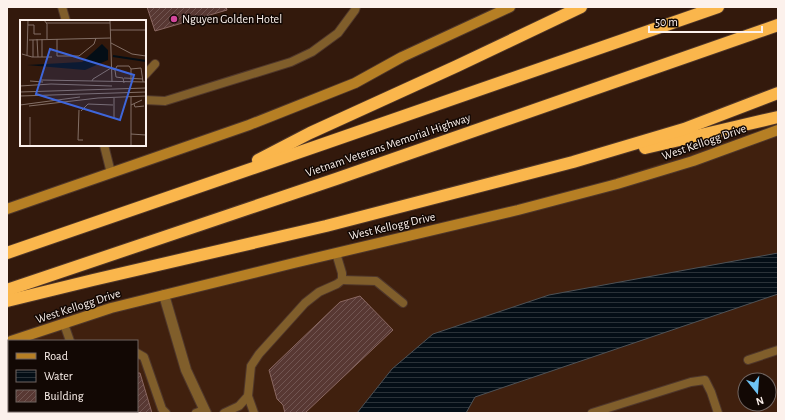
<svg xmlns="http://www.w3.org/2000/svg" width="785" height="420" font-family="'Alegreya Sans',sans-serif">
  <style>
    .built { fill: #40200e; fill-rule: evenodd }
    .water { fill: url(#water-rules); stroke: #4e5256 }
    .building { fill: url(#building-hatch); stroke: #8a6761 }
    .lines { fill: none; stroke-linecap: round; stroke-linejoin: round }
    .lane-casing { stroke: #4f372b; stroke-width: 10 }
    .street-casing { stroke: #4f372b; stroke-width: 12 }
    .secondary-casing { stroke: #4f372b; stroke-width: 12 }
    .highway-casing { stroke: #4f372b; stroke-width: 14 }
    .lane { stroke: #805e2b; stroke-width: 8 }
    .street { stroke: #805e2b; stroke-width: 10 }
    .secondary { stroke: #b67f24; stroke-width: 10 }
    .highway { stroke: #fab64c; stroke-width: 12 }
    .hotel-dot { fill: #d1479c; stroke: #120804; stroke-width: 1.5 }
    .labels { text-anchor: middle; stroke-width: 3; stroke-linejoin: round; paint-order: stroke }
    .poi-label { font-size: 12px; fill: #fcf1ec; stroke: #120804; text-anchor: start }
    .street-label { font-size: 12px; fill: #fcf1ec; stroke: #120804 }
    .inset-river { fill: none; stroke: #040e16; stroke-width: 2 }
    .inset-road { fill: none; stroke: #836f66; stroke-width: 1 }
    .view { fill: #3e66db; fill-opacity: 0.15; stroke: #3e66db; stroke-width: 2 }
    .inset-edge { fill: none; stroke: #fcf1ec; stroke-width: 2 }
  </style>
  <defs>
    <pattern id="water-rules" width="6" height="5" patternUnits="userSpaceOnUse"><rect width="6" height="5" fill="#040e16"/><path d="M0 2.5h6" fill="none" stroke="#2a3238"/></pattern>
    <pattern id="building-hatch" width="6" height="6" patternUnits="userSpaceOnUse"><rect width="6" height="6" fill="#583833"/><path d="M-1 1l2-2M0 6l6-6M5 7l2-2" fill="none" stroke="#715551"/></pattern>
  </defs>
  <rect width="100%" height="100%" fill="#33190c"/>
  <path class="built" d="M778,125V413H7V344L9,343V411H137V341H15L111,308L518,210ZM745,380H769V404H745Z"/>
  <polygon class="water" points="778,253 778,294 475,397 466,413 357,413 392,369 433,334 549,295"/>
  <g class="building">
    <polygon points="147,7 226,7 227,10 155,31"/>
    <polygon points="360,296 393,330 305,413 285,413 283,405 277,399 269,370 340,302"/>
    <polygon points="137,373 140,373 152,413 137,413"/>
  </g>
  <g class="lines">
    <g class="lane-casing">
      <g id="lane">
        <polyline points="62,7 66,21"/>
        <polyline points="145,75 155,64"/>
        <polyline points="145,100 165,101 291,62 312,52 338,33 355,10 356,7"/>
        <polyline points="104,145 111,173"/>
        <polyline points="342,280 376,281 403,303"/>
        <polyline points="64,324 70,341"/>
        <polyline points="137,353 144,357 162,409 166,413"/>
        <polyline points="748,360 778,350"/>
        <polyline points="7,368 9,374"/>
        <polyline points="248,396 254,413"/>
        <polyline points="21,411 22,413"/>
        <polyline points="196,413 204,410"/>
        <polyline points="224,413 239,406 248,396 251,366 259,354 296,313 305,303 319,292 337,284 342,280 342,273 336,253"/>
        <polyline points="592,413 691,382 705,380 711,392 718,413"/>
      </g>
    </g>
    <g class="street-casing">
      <polyline id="street" points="164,295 186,370 206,413"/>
    </g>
    <g class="secondary-casing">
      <g id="secondary">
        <polyline points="7,209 249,125 355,83 402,57 510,7"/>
        <polyline points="11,341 111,308 294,263 518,210 617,184 693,161 778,130"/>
      </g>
    </g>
    <g class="highway-casing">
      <g id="highway">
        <polyline points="645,148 778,117"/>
        <polyline points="258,160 310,133 457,66 581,7"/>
        <polyline points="7,253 326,143 718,7"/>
        <polyline points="7,290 336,179 778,25"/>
        <polyline points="7,301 93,280 326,226 573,162 684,129 778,93"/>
      </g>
    </g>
    <use href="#lane" class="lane"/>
    <use href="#street" class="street"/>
    <use href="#secondary" class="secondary"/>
    <use href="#highway" class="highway"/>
  </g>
  <circle class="hotel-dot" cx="174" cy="19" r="4"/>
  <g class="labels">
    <g class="poi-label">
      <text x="182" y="23">Nguyen Golden Hotel</text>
    </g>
    <g class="street-label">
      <text transform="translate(704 142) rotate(-19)" y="4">West Kellogg Drive</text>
      <text transform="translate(388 145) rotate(-19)" y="4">Vietnam Veterans Memorial Highway</text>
      <text transform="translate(392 226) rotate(-13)" y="4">West Kellogg Drive</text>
      <text transform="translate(78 306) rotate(-18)" y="4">West Kellogg Drive</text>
    </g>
  </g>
  <g transform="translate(20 20)">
    <rect width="126" height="126" fill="#33190c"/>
    <path d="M82,24L88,30V40L65,50L7,45L62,42Z" fill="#040e16"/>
    <path class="inset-river" d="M93,36L126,41"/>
    <path class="inset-road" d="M24,0L27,4V19M90,0L92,62M26,3H90M8,5H14V14H21M90,10H126M17,19L18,37M22,19V37M37,19V36H59L74,24L76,18M9,20L91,18M13,20V37M91,23L112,34L126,36M2,34L12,37H32M7,35L8,0M92,49L95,50L96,57L103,58L104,63M95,50L97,46H109L111,49M104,58L123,59M21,60L126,62M10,61L23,62M72,61L73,59L91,48M111,62V49L121,48L123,62M0,66L31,64L92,66M0,72L126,68M0,76L126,72M111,77V126M114,84L115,87L124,86M0,85L60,77M111,85L122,80M9,86L78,78L126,76M59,90L58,120H63M61,91L68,84L93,85M10,97V126M94,99V78M111,114L126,115"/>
    <path class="view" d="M30,29L114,55L100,100L16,74Z"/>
    <rect width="126" height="126" class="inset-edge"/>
  </g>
  <rect width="785" height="420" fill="none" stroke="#fcf1ec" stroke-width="16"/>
  <rect x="8" y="340" width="130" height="72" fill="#120804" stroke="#706561"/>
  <rect x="16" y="353" width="20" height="6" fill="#b67f24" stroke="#706561"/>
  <text x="44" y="360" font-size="12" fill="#fcf1ec">Road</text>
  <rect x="16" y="370" width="20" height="12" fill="url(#water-rules)" stroke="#706561"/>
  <text x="44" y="380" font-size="12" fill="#fcf1ec">Water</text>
  <rect x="16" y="390" width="20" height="12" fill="url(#building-hatch)" stroke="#706561"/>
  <text x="44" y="400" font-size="12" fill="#fcf1ec">Building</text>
  <g transform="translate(757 392) rotate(163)"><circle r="19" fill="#120804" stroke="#706561"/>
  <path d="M0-3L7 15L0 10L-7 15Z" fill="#6ec2f3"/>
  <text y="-6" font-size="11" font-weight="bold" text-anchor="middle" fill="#fcf1ec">N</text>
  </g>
  <path d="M649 26v6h113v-6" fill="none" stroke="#fcf1ec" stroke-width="2"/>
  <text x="655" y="26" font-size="12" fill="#fcf1ec" stroke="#120804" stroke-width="3" paint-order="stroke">50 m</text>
</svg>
